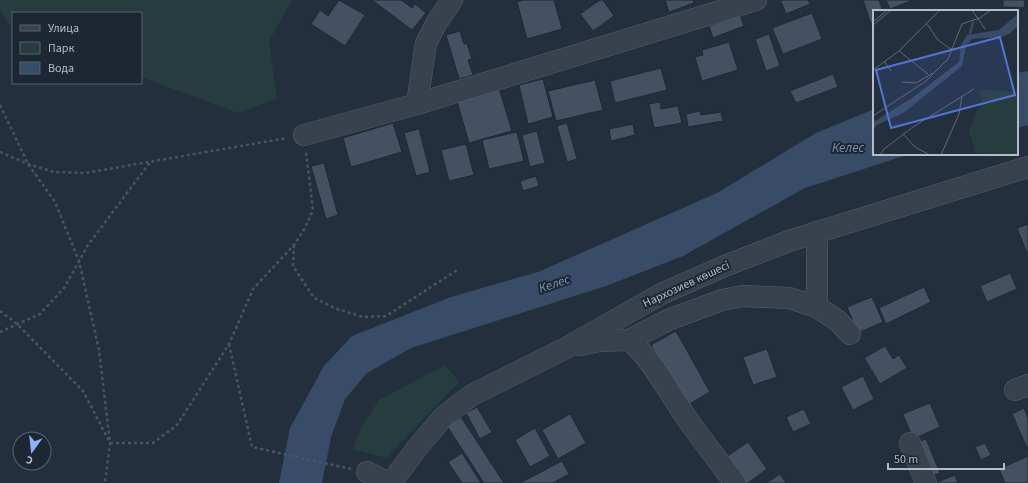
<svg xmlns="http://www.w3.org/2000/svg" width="1028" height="483" font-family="'Source Sans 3',sans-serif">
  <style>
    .green { fill: #263c3f }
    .water { fill: #394c67 }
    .building { fill: #455162; stroke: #1f2835 }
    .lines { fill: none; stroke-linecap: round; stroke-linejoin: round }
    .minor-casing { stroke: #565f6c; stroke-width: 22 }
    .path { stroke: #44595c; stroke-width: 2.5; stroke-dasharray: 3 3; stroke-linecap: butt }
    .minor { stroke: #38414e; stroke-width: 21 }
    .labels { text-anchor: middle; stroke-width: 4; stroke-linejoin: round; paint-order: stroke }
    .street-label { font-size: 12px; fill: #b4bcc9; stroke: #1d2633 }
    .water-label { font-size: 13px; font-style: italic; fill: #7c92b1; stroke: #1d2633 }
    .inset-river { fill: none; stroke: #394c67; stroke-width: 2 }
    .inset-road { fill: none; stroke: #5e6776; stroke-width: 1 }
    .view { fill: #5274d3; fill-opacity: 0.15; stroke: #5274d3; stroke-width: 2 }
    .inset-edge { fill: none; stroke: #b4bcc9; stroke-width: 2 }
  </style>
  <rect width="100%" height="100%" fill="#242f3e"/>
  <g class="green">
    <polygon points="0,0 292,0 269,41 277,99 238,113 141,77 141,13 13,13 13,30 0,10"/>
    <polygon points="445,365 459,382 386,458 353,449 360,429 379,400"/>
  </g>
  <g class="water">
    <polygon points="1028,71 1028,125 1017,128 1017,73"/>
    <polygon points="874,109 874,154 910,154 805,188 683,256 606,286 411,348 367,373 345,399 331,437 322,483 279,483 290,428 324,366 352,336 451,297 538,272 717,193 816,133"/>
  </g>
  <g class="building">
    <polygon points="339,0 365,15 345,46 311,24 320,10 328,16"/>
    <polygon points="372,0 401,0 412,8 415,4 426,13 412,30"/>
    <polygon points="524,0 554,0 562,29 527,39 517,2"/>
    <polygon points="600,0 603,0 614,16 593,31 580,14"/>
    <polygon points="665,0 693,0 694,3 669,12"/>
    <polygon points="783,0 808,0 810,4 786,14 781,1"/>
    <polygon points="863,0 879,0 883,11 874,11 874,23 871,24"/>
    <polygon points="886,0 913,0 890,9"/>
    <polygon points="1003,0 1025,0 1024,8 1003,7"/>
    <polygon points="812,13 822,39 783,54 772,28"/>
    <polygon points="740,15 744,26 713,38 709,26"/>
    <polygon points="460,31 464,44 467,44 472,59 468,60 473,75 459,79 446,35"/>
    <polygon points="769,34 780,66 766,71 755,39"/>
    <polygon points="729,42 738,70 702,81 695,57 703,55 702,50"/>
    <polygon points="661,68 667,90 615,103 610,81"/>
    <polygon points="833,74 838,87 796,103 790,91"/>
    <polygon points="543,79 553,117 528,124 519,85"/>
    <polygon points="595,80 603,110 556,121 548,91"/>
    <polygon points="499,88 512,131 469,143 457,101"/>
    <polygon points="660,102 661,109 678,106 682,123 654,128 649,104"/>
    <polygon points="700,111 701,115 721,112 723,121 688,127 686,114"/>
    <polygon points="393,123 402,152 351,167 343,138"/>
    <polygon points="567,123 577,159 567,162 557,126"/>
    <polygon points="633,124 635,135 611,141 609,129"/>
    <polygon points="419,129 430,172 416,176 404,133"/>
    <polygon points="537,131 545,163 530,167 522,135"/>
    <polygon points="517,132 524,161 489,169 482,140"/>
    <polygon points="466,144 474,175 449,181 441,150"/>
    <polygon points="324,163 338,215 326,219 311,166"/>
    <polygon points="536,176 539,186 523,191 520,181"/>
    <polygon points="1028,224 1028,256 1017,228"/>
    <polygon points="1010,273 1017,289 987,302 980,286"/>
    <polygon points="924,287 931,302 886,324 879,308"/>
    <polygon points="872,297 883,322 858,333 847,307"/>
    <polygon points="676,331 710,392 686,406 651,345"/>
    <polygon points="885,346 893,359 899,355 907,368 880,384 864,358"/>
    <polygon points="767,349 777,377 753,385 743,357"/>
    <polygon points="863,376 874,399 853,410 841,387"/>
    <polygon points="930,403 940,427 913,439 903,414"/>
    <polygon points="477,407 492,432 480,439 466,413"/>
    <polygon points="1024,408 1028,418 1028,450 1012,414"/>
    <polygon points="804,409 811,424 793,432 786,417"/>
    <polygon points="570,414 586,443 558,459 542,430"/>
    <polygon points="461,417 504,483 484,483 447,426"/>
    <polygon points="535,428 550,456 530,467 515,440"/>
    <polygon points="926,439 940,473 927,478 913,444"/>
    <polygon points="748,442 767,469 748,483 742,483 725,458"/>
    <polygon points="985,443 991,455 981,460 975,447"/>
    <polygon points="462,453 481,483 462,483 448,462"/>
    <polygon points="1028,456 1028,483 1005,483 999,469"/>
    <polygon points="562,461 569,474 553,483 520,483"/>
    <polygon points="780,474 786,483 766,483"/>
    <polygon points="955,475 958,483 935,483"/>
  </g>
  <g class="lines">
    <g class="minor-casing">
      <g id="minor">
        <polyline points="417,104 426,43 437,22 452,0"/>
        <polyline points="304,135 417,104 756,0"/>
        <polyline points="817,307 817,232"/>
        <path d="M629,340C652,359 667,390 684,414C700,438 718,460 735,483"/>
        <polyline points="580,345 599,341 629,340 668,320 722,300 743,296 789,298 817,307 838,321 850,334"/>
        <polyline points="1015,390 1028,385"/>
        <polyline points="910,443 926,483"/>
        <polyline points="367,472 388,483"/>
        <polyline points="391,483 417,448 444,416 472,395 566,348 661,294 727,265 789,241 1028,167"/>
      </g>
    </g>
    <g class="path">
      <polyline points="0,105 28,164 55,202 79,261 99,350 110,443 105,483"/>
      <polyline points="0,152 28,164 54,172 85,173 287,138"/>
      <polyline points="294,245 293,266 314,298 337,309 363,317 386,316 459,269"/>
      <polyline points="0,311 17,324 83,391 109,441"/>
      <polyline points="0,332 40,314 64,288 88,245 151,161"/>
      <polyline points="229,344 252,447 351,469"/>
      <polyline points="110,443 153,443 177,425 229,344 253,289 294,245 305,228 313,210 306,152"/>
    </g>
    <use href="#minor" class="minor"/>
  </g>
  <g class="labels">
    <g class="street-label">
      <text transform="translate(686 284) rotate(-25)" y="4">Нархозиев көшесі</text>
    </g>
    <g class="water-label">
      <text x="848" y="152">Келес</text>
      <text transform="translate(554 283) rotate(-19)" y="5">Келес</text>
    </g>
  </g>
  <g transform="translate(873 10)">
    <rect width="145" height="145" fill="#242f3e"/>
    <path d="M110,79L140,82L145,87V145L102,143L96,120L109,89L106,82Z" fill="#263c3f"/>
    <path d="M145,4V16L136,24L128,27L99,29L93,36L89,56L30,103L4,115L0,120V112L39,88L86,52L88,35L94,25L126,20Z" fill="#394c67"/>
    <path class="inset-river" d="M0,15L18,0M97,24L100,12"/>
    <path class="inset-road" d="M99,0L112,19M0,12L14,0M54,14L65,30L76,38L83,40M26,41L55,64M11,51L18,61M0,60L26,41L67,0M29,72L43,73L60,63M0,106L53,71L75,49L89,14L107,8L118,0M30,124L42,137L57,145M7,145L11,139L40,117L101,79M68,145L86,104L89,86"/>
    <path class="view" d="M127,27L142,85L18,118L3,60Z"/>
    <rect width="145" height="145" class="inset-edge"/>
  </g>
  <rect x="12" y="12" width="130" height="72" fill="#1d2633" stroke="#59626f"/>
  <rect x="20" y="25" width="20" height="6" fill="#38414e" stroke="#59626f"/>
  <text x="48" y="32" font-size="12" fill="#b4bcc9">Улица</text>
  <rect x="20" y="42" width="20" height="12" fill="#263c3f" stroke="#59626f"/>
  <text x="48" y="52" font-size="12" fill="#b4bcc9">Парк</text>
  <rect x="20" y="62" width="20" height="12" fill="#394c67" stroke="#59626f"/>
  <text x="48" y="72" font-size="12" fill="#b4bcc9">Вода</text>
  <g transform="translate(32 451) rotate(195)"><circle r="19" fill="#1d2633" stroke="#59626f"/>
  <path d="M0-3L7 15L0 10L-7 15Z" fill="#8ab4f8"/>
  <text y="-6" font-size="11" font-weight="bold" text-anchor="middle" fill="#b4bcc9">С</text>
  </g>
  <path d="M888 463v6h116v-6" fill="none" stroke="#b4bcc9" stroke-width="2"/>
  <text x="894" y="463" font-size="12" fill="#b4bcc9" stroke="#1d2633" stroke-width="3" paint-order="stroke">50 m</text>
</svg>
